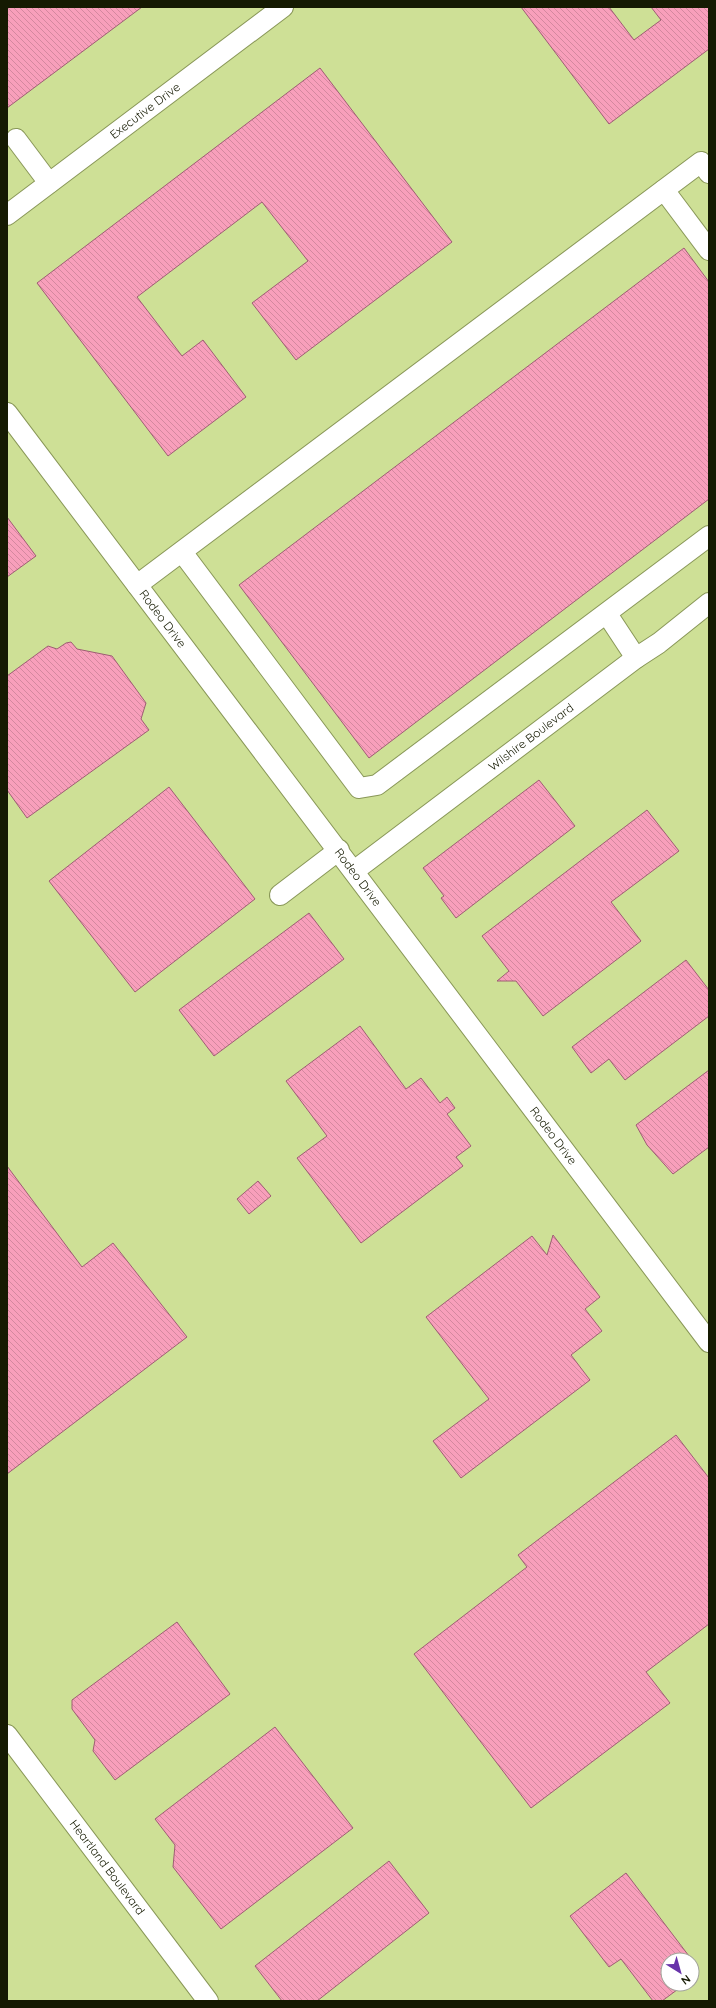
<svg xmlns="http://www.w3.org/2000/svg" width="716" height="2008" font-family="Quicksand,sans-serif">
  <style>
    .built { fill: #cee096; fill-rule: evenodd }
    .building { fill: url(#building-back-hatch); stroke: #9e5e73 }
    .lines { fill: none; stroke-linecap: round; stroke-linejoin: round }
    .minor-casing { stroke: #899758; stroke-width: 22 }
    .minor { stroke: #fff; stroke-width: 20 }
    .labels { text-anchor: middle; stroke-width: 4; stroke-linejoin: round; paint-order: stroke }
    .street-label { font-size: 12px; fill: #151a02; stroke: #fff }
  </style>
  <defs>
    <pattern id="building-back-hatch" width="6" height="6" patternUnits="userSpaceOnUse"><rect width="6" height="6" fill="#f89fbb"/><path d="M-1 5l2 2M0 0l6 6M5-1l2 2" fill="none" stroke="#d4889f"/></pattern>
  </defs>
  <rect width="100%" height="100%" fill="#dceca9"/>
  <path class="built" d="M7,7H709V2001H7ZM668,1960H692V1984H668Z"/>
  <g class="building">
    <polygon points="7,7 142,7 7,108"/>
    <polygon points="521,7 609,7 634,40 661,20 651,7 709,7 709,49 609,124"/>
    <polygon points="320,68 452,242 296,360 252,303 308,261 262,202 137,297 182,356 203,340 246,397 168,456 37,283"/>
    <polygon points="684,248 709,282 709,499 369,758 239,585"/>
    <polygon points="7,517 36,556 7,577"/>
    <polygon points="71,642 77,649 112,656 146,703 141,719 149,730 27,818 7,790 7,676 48,646 57,649 66,643"/>
    <polygon points="539,780 575,826 456,918 441,898 444,896 423,868"/>
    <polygon points="169,787 255,899 135,992 49,881"/>
    <polygon points="647,810 679,851 611,902 641,941 543,1016 516,981 497,981 509,971 482,936"/>
    <polygon points="309,913 344,959 214,1056 179,1010"/>
    <polygon points="686,960 709,990 709,1016 625,1080 609,1059 591,1073 572,1047"/>
    <polygon points="360,1026 406,1089 421,1078 440,1103 447,1097 455,1108 447,1114 471,1146 456,1157 463,1166 361,1243 297,1158 327,1136 286,1081"/>
    <polygon points="709,1070 709,1147 673,1174 647,1145 636,1125"/>
    <polygon points="7,1166 82,1267 113,1243 187,1337 7,1474"/>
    <polygon points="258,1181 271,1196 249,1214 237,1199"/>
    <polygon points="553,1235 600,1297 585,1309 602,1331 571,1355 590,1380 461,1478 433,1441 489,1399 426,1317 532,1236 547,1255"/>
    <polygon points="676,1435 709,1478 709,1624 646,1672 670,1703 531,1808 414,1654 527,1567 518,1555"/>
    <polygon points="177,1622 230,1694 115,1780 93,1751 95,1740 72,1709 72,1700"/>
    <polygon points="275,1727 353,1828 221,1929 173,1867 175,1845 155,1819"/>
    <polygon points="389,1861 429,1913 317,2001 282,2001 255,1966"/>
    <polygon points="626,1873 692,1960 668,1960 668,1984 685,1984 662,2001 653,2001 621,1959 609,1967 570,1916"/>
  </g>
  <g class="lines">
    <g class="minor-casing">
      <g id="minor">
        <polyline points="16,139 49,183"/>
        <polyline points="664,190 709,250"/>
        <path id="s1" d="M7,215L283,7"/>
        <path id="s2" d="M7,413L709,1342"/>
        <polyline points="182,552 359,788 377,785 709,536"/>
        <polyline points="137,585 701,162 709,173"/>
        <polyline points="607,614 636,658"/>
        <path id="s3" d="M354,871L636,658L659,643L709,603"/>
        <polyline points="280,895 339,850"/>
        <path id="s4" d="M7,1735L208,2001"/>
      </g>
    </g>
    <use href="#minor" class="minor"/>
  </g>
  <g class="labels">
    <g class="street-label">
      <text dy="4" stroke="none"><textPath href="#s1" startOffset="173">Executive Drive</textPath></text>
      <text dy="4" stroke="none"><textPath href="#s2" startOffset="258">Rodeo Drive</textPath></text>
      <text dy="4" stroke="none"><textPath href="#s3" startOffset="222">Wilshire Boulevard</textPath></text>
      <text dy="4" stroke="none"><textPath href="#s2" startOffset="582">Rodeo Drive</textPath></text>
      <text dy="4" stroke="none"><textPath href="#s2" startOffset="906">Rodeo Drive</textPath></text>
      <text dy="4" stroke="none"><textPath href="#s4" startOffset="166">Heartland Boulevard</textPath></text>
    </g>
  </g>
  <rect width="716" height="2008" fill="none" stroke="#151a02" stroke-width="16"/>
  <g transform="translate(680 1972) rotate(143)"><circle r="19" fill="#ffffff" stroke="#a1a39a"/>
  <path d="M0-3L7 15L0 10L-7 15Z" fill="#6833aa"/>
  <text y="-6" font-size="11" font-weight="bold" text-anchor="middle" fill="#151a02">N</text>
  </g>
</svg>
